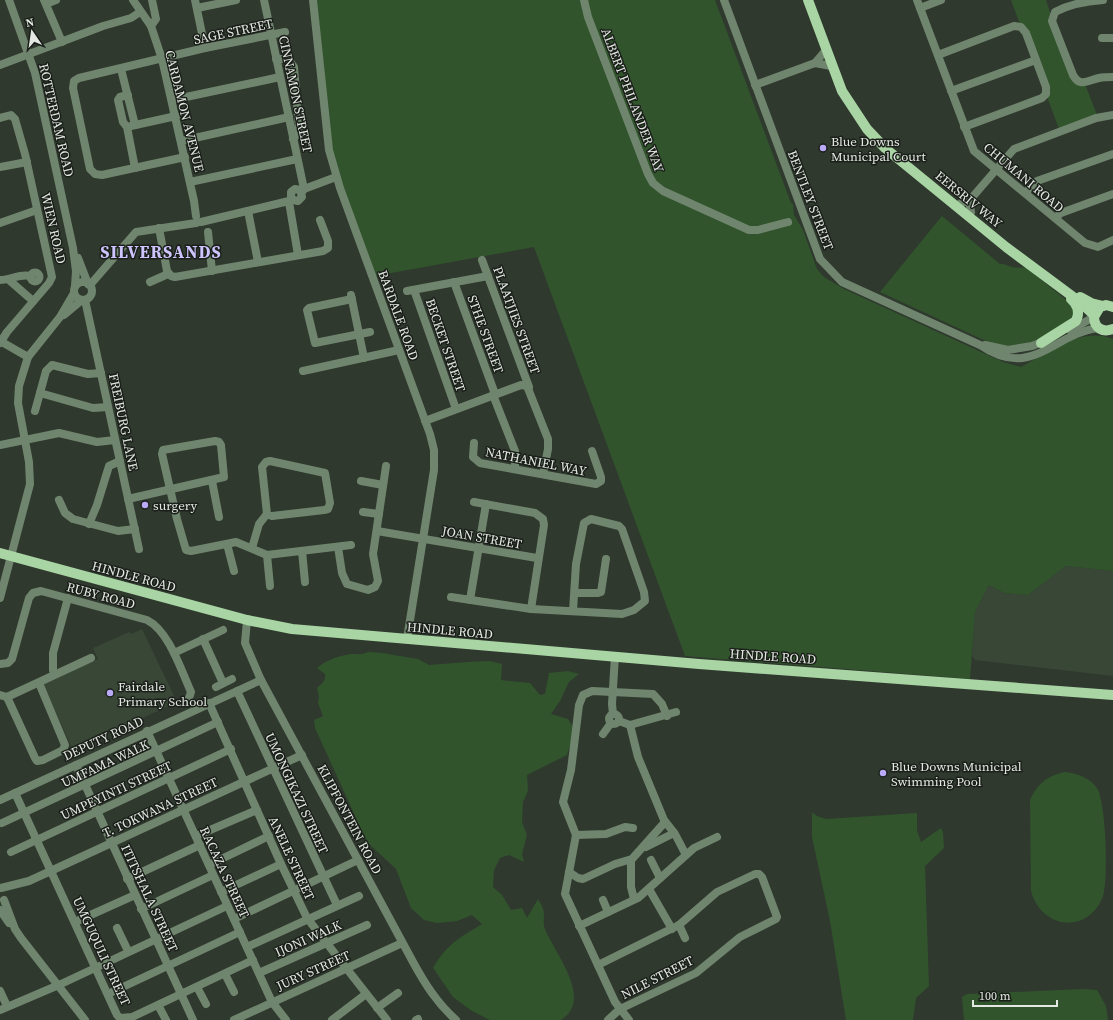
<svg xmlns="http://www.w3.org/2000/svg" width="1113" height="1020" font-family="'Source Serif 4',serif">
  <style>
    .built { fill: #394737 }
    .green { fill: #31542d }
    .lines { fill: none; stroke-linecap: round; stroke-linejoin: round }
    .minor { stroke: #70856e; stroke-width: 8 }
    .major { stroke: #a9d4a4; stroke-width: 10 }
    .poi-dot { fill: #b9abf7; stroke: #1a1f19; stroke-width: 1.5 }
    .labels { text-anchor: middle; stroke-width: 3; stroke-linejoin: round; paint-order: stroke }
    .street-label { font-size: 13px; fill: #e3e9e2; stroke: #1a1f19 }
    .poi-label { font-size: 13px; fill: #e3e9e2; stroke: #1a1f19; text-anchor: start }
    .district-label { font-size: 17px; font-weight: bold; letter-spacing: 1px; fill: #cec5fe; stroke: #1a1f19 }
  </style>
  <rect width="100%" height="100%" fill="#2f392e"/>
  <g class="built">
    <polygon points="1066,566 1113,571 1113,676 975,660 972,656 975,612 989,585 1004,593 1028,595"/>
    <polygon points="142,629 177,702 73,750 43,684 98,659 93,648 129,632 131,634"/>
  </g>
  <g class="green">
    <path d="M316,0H715L791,203L793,204L794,215L803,230L817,269L824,277L844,289L1003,362L1021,367C1049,353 1080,326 1113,339V571L1066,566L1028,595L1004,593L989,585L975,612L970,679L685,656L534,247L375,276L337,171L331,141Z"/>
    <polygon points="1011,0 1046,0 1072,79 1085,84 1097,115 1059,129"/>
    <path d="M942,216L1000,264C1006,264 1007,266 1012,267C1018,269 1022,266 1028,269L1070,303L1074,312L1071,320L1031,343L1008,347L988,342L880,292Z"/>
    <path d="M368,652L382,653L418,659L429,665L468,662L489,661L502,664L501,680L530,683L540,695L545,694L549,673L568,671L579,674L569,682L560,701L551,714L568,719L575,730L567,755L527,775L528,791L523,802L522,822L527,835L522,854L524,862L509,855L500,858L494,870L493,887L502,895L511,910L522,908L527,918L538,899C541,904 544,909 544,914C544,919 543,924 545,929C555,954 594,999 561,1020H490L472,1011L453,997L433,968C447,944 459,938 482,924L472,915L457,921L437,923L424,920L411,908L396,869L367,842L315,728L314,720L323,716L318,703L319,696L317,688C322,684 326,681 325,674L317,668C328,659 338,656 352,654C359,654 362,655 368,652Z"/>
    <path d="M1065,772C1078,774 1089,777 1097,788C1106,802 1109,883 1102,899C1085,935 1041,928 1031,891L1030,800C1038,783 1047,776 1065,772Z"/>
    <polygon points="812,812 817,816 826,819 917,813 917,831 921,842 941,828 943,832 944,848 925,866 929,986 916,998 913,1020 846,1020 830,921 812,837"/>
    <polygon points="1083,989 1097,990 1106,1006 1108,1020 964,1020 962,997 967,994"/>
  </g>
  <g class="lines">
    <g class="minor">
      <polyline points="9,0 35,73 73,248 76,271 75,286"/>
      <polyline points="44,0 62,42"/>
      <polyline points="133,0 151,26 162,59 194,201 196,216"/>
      <polyline points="195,0 205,48"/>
      <polyline points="264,0 304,189 302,192"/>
      <polyline points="313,0 329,150 340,188 430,434 434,450 434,470 407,639"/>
      <polyline points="584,0 588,17 648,174 653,183 663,191 749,230 758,230 788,222"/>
      <path d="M724,0L820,259L842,282L980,345C1032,381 1053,333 1099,328"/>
      <polyline points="917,0 974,151 1085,243 1098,247 1113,240"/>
      <path d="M1103,0C1087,1 1070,4 1055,12L1052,21L1073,75C1080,88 1089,80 1099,78C1104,77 1109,77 1113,77"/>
      <polyline points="46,4 56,0"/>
      <polyline points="197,8 236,0"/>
      <polyline points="920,8 941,0"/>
      <polyline points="151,26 156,19 152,0"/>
      <polyline points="1102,38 1113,38"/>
      <polyline points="938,55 1014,26 1021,27 1026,33 1046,87 1046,94 1042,98 964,127"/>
      <polyline points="276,59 288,59 294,67 299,128 299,132 293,139"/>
      <polyline points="815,63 826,50"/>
      <polyline points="0,65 103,26 131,18 140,12"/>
      <polyline points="121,69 135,125"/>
      <polyline points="755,85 815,63 831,66"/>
      <polyline points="951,91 1036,60"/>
      <polyline points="128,95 120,97 118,100 123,122 127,127 135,168"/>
      <polyline points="172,100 280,77"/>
      <polyline points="0,118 11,115 15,119 25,154 52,277 49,283 7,332 0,343"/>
      <polyline points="131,126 176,116"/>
      <polyline points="181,141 289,117"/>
      <polyline points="185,157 102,175 95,174 90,169 73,88 74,81 79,78 205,48 285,32"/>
      <polyline points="0,167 27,162"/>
      <polyline points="190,182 297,159"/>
      <polyline points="304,189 336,177"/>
      <polyline points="1025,193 1037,181 1113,154"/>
      <polyline points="969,201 971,212"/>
      <polyline points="289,202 298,255"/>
      <polyline points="961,203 969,201 1014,149 1096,118 1113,115"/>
      <polyline points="248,211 258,262"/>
      <polyline points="1055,218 1061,213 1113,194"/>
      <polyline points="201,222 293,200 298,201 302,197 300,190 295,189 291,192 291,196 293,200"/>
      <polyline points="0,223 37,210"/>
      <polyline points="159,228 167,271 171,276 175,277 323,251 328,248 328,241 320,220"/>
      <polyline points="208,232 212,271"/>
      <polyline points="78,258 88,284"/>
      <polyline points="482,260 529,387"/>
      <circle cx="35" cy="277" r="4.5"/>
      <path d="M0,280C12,280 19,273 31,276"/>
      <polyline points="9,280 33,301"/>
      <circle cx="83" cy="291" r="9"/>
      <polyline points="150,282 168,274"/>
      <polyline points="454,282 495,394"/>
      <polyline points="90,285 136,232 196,223"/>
      <polyline points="414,290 456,409"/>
      <polyline points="407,291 488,276"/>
      <polyline points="351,295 364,358"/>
      <polyline points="352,299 309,308 307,310 315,343 370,332"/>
      <polyline points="85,300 139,549"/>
      <polyline points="64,315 82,300"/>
      <polyline points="1070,330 1094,317"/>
      <polyline points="0,341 28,357"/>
      <polyline points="985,345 1008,350 1032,346 1045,341"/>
      <polyline points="303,371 399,350"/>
      <polyline points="101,373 88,374 52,365 46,371 40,393 93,408 108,407"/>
      <polyline points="493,395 515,451 515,469"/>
      <polyline points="35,411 40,393"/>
      <polyline points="425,421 521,385 527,386 548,439 548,449 543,474"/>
      <polyline points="474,443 473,457 480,463 596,484 601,481 601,477 592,451"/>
      <polyline points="0,445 59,433 97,442 115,440"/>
      <polygon points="270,461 325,473 330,503 328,509 324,510 272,516 267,514 262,467 266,462"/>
      <polyline points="212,481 219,517"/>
      <polyline points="361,481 383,485"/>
      <polyline points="128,499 224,477 221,445 219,442 215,441 163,450 162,454 177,519 186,550 191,551 236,542 267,555 351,545"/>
      <polyline points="59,500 65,513 73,519 118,531 135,529"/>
      <polyline points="363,512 379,514"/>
      <polyline points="89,524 97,505 109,466 120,461"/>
      <polyline points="377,531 537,558"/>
      <polyline points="227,544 234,571"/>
      <polyline points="338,547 342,573 347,584 368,590 375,587 378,581 373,554 386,466"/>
      <polyline points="252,548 259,524 267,514"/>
      <polyline points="302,551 305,582"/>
      <polyline points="267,555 270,586"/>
      <polyline points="575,593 598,593 601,592 606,559"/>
      <polyline points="451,597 531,609 544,525 543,519 535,513 474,502"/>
      <polyline points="0,598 30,484 29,462 18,403 19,386 28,357 60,317 74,293"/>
      <polyline points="470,600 486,504"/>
      <polyline points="531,609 622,614 634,610 645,601 644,592 622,529 619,526 591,519 584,523 576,564 573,611"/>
      <path d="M247,620L245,643L261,680L413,962C425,984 437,1003 456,1020"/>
      <polyline points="203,639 223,683"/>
      <polyline points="174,653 223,630"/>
      <path d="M0,664L8,663L12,659L29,598L33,593L41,591L147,620C169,631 181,670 191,692L189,698L183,703"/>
      <polyline points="53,670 53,653 68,598"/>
      <polyline points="216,687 232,679"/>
      <polyline points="237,691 337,905"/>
      <polyline points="0,695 7,697 91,658"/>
      <polyline points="7,697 35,758 37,761 43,760 63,750 65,745 39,683"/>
      <polyline points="209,703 281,864 307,918 387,1020"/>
      <polyline points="613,714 612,704 615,656"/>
      <circle cx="614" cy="719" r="5"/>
      <polyline points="619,721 630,725 676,712"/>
      <polyline points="630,725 638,757 664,820 675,834 686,855"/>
      <polyline points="147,731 272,1002 286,1020"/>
      <polyline points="603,734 611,723"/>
      <polyline points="76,765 193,1020"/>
      <polyline points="15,793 117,1015 120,1018 132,1017 253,960"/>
      <polyline points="0,800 261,680"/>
      <polyline points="2,823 218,722"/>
      <polyline points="576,835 606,834 625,827 633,828"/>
      <polyline points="196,836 257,810"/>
      <polyline points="646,847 674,833"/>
      <polyline points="11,852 231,749"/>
      <polyline points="631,860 631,887 634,899"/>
      <polyline points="651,860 660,878"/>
      <polyline points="209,865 269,836"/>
      <polyline points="569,872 578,878 583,879 615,864 632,859 665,822"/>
      <polyline points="127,879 200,845"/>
      <polyline points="1,888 29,881 302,755"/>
      <polyline points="649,889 672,929"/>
      <polyline points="221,892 281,864"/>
      <polyline points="4,900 15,929 21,938 85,1020"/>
      <polyline points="603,900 608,912"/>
      <polyline points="141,909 213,875"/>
      <polyline points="0,910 9,923"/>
      <polyline points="234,919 358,860"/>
      <polyline points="75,922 135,895"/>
      <polyline points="679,925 685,938"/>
      <polyline points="579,926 638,898 694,848 717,837"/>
      <polyline points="117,928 128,951"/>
      <polyline points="247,947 359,896"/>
      <polyline points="598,965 679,925 717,892 755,874 759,874 762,877 777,917 776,919 740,937 696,973 620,1009 608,1020"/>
      <polyline points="259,973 367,925"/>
      <polyline points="225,974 234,992"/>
      <polyline points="197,987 206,1004"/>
      <polyline points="0,991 7,1006"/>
      <polyline points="108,994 240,932"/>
      <polyline points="158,1005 166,1020"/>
      <polyline points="377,1008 398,993"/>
      <polyline points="0,1010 61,984 227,906"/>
      <polyline points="234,1020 402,943"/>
      <polyline points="332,1020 366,994"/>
      <polyline points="416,1020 418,1019"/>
      <polyline points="629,1020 615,1002 565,894 576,835 563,802 571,770 579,705 583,695 592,691 653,694 662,704 667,716"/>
    </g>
    <g class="major">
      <polyline points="808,0 842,91 867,129 885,148 1006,247 1080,302 1094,315"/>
      <polyline points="1080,297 1091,303 1103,306"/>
      <path d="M1113,307L1106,305L1100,307L1094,317C1094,328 1103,333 1113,329"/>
      <path d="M1041,343L1076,321C1080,313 1078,305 1071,299"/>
      <polyline points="0,553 247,620 292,629 699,664 1113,695"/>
    </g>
  </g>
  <g class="poi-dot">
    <circle cx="823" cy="148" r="4"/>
    <circle cx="145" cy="505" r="4"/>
    <circle cx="110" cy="693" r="4"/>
    <circle cx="883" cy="773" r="4"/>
  </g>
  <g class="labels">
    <g class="street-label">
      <text transform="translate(233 31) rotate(-12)" y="5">SAGE STREET</text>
      <text transform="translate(296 94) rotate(78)" y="5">CINNAMON STREET</text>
      <text transform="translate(633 100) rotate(69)" y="5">ALBERT PHILANDER WAY</text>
      <text transform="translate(185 111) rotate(76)" y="5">CARDAMON AVENUE</text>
      <text transform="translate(57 120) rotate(77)" y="5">ROTTERDAM ROAD</text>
      <text transform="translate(1024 177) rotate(40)" y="5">CHUMANI ROAD</text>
      <text transform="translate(969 199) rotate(39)" y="5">EERSRIV WAY</text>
      <text transform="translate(811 200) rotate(69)" y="5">BENTLEY STREET</text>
      <text transform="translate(54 228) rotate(77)" y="5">WIEN ROAD</text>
      <text transform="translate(399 315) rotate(70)" y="5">BARDALE ROAD</text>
      <text transform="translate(517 320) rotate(70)" y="5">PLAATJIES STREET</text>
      <text transform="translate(486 334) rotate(70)" y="5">STHE STREET</text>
      <text transform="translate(446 345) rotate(71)" y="5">BECKET STREET</text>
      <text transform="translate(124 422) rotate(78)" y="5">FREIBURG LANE</text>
      <text transform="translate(536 461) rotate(11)" y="5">NATHANIEL WAY</text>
      <text transform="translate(482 537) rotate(10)" y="5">JOAN STREET</text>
      <text transform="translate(134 576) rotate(15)" y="5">HINDLE ROAD</text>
      <text transform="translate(101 595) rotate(15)" y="5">RUBY ROAD</text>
      <text transform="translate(450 630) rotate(5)" y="5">HINDLE ROAD</text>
      <text transform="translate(773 656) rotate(4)" y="5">HINDLE ROAD</text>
      <text transform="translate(103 738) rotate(-25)" y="5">DEPUTY ROAD</text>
      <text transform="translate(105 763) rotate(-25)" y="5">UMFAMA WALK</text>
      <text transform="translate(116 790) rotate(-25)" y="5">UMPEYINTI STREET</text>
      <text transform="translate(297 793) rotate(65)" y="5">UMONGIKAZI STREET</text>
      <text transform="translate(160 807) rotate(-25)" y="5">T. TOKWANA STREET</text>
      <text transform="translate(350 819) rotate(62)" y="5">KLIPFONTEIN ROAD</text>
      <text transform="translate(292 858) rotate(65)" y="5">ANELE STREET</text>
      <text transform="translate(225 872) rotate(65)" y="5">RACAZA STREET</text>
      <text transform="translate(150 898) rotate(65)" y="5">ITITSHALA STREET</text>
      <text transform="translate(308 938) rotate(-24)" y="5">IJONI WALK</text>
      <text transform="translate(102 951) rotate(65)" y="5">UMGUQULI STREET</text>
      <text transform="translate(313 970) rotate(-24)" y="5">JURY STREET</text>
      <text transform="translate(657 977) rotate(-27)" y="5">NILE STREET</text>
    </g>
    <g class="poi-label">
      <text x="831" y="146">Blue Downs<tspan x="831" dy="15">Municipal Court</tspan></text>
      <text x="153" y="510">surgery</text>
      <text x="118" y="691">Fairdale<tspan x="118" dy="15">Primary School</tspan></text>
      <text x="891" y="771">Blue Downs Municipal<tspan x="891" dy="15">Swimming Pool</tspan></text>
    </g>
    <g class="district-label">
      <text x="161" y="258">SILVERSANDS</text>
    </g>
  </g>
  <g transform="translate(32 32) rotate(347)" stroke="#1a1f19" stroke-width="3" paint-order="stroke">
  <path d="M0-3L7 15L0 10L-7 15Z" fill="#e3e9e2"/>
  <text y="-6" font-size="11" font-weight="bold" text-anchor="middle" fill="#e3e9e2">N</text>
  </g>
  <path d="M973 1000v6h84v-6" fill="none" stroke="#e3e9e2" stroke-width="2"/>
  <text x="979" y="1000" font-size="12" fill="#e3e9e2" stroke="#1a1f19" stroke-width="3" paint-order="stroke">100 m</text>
</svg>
